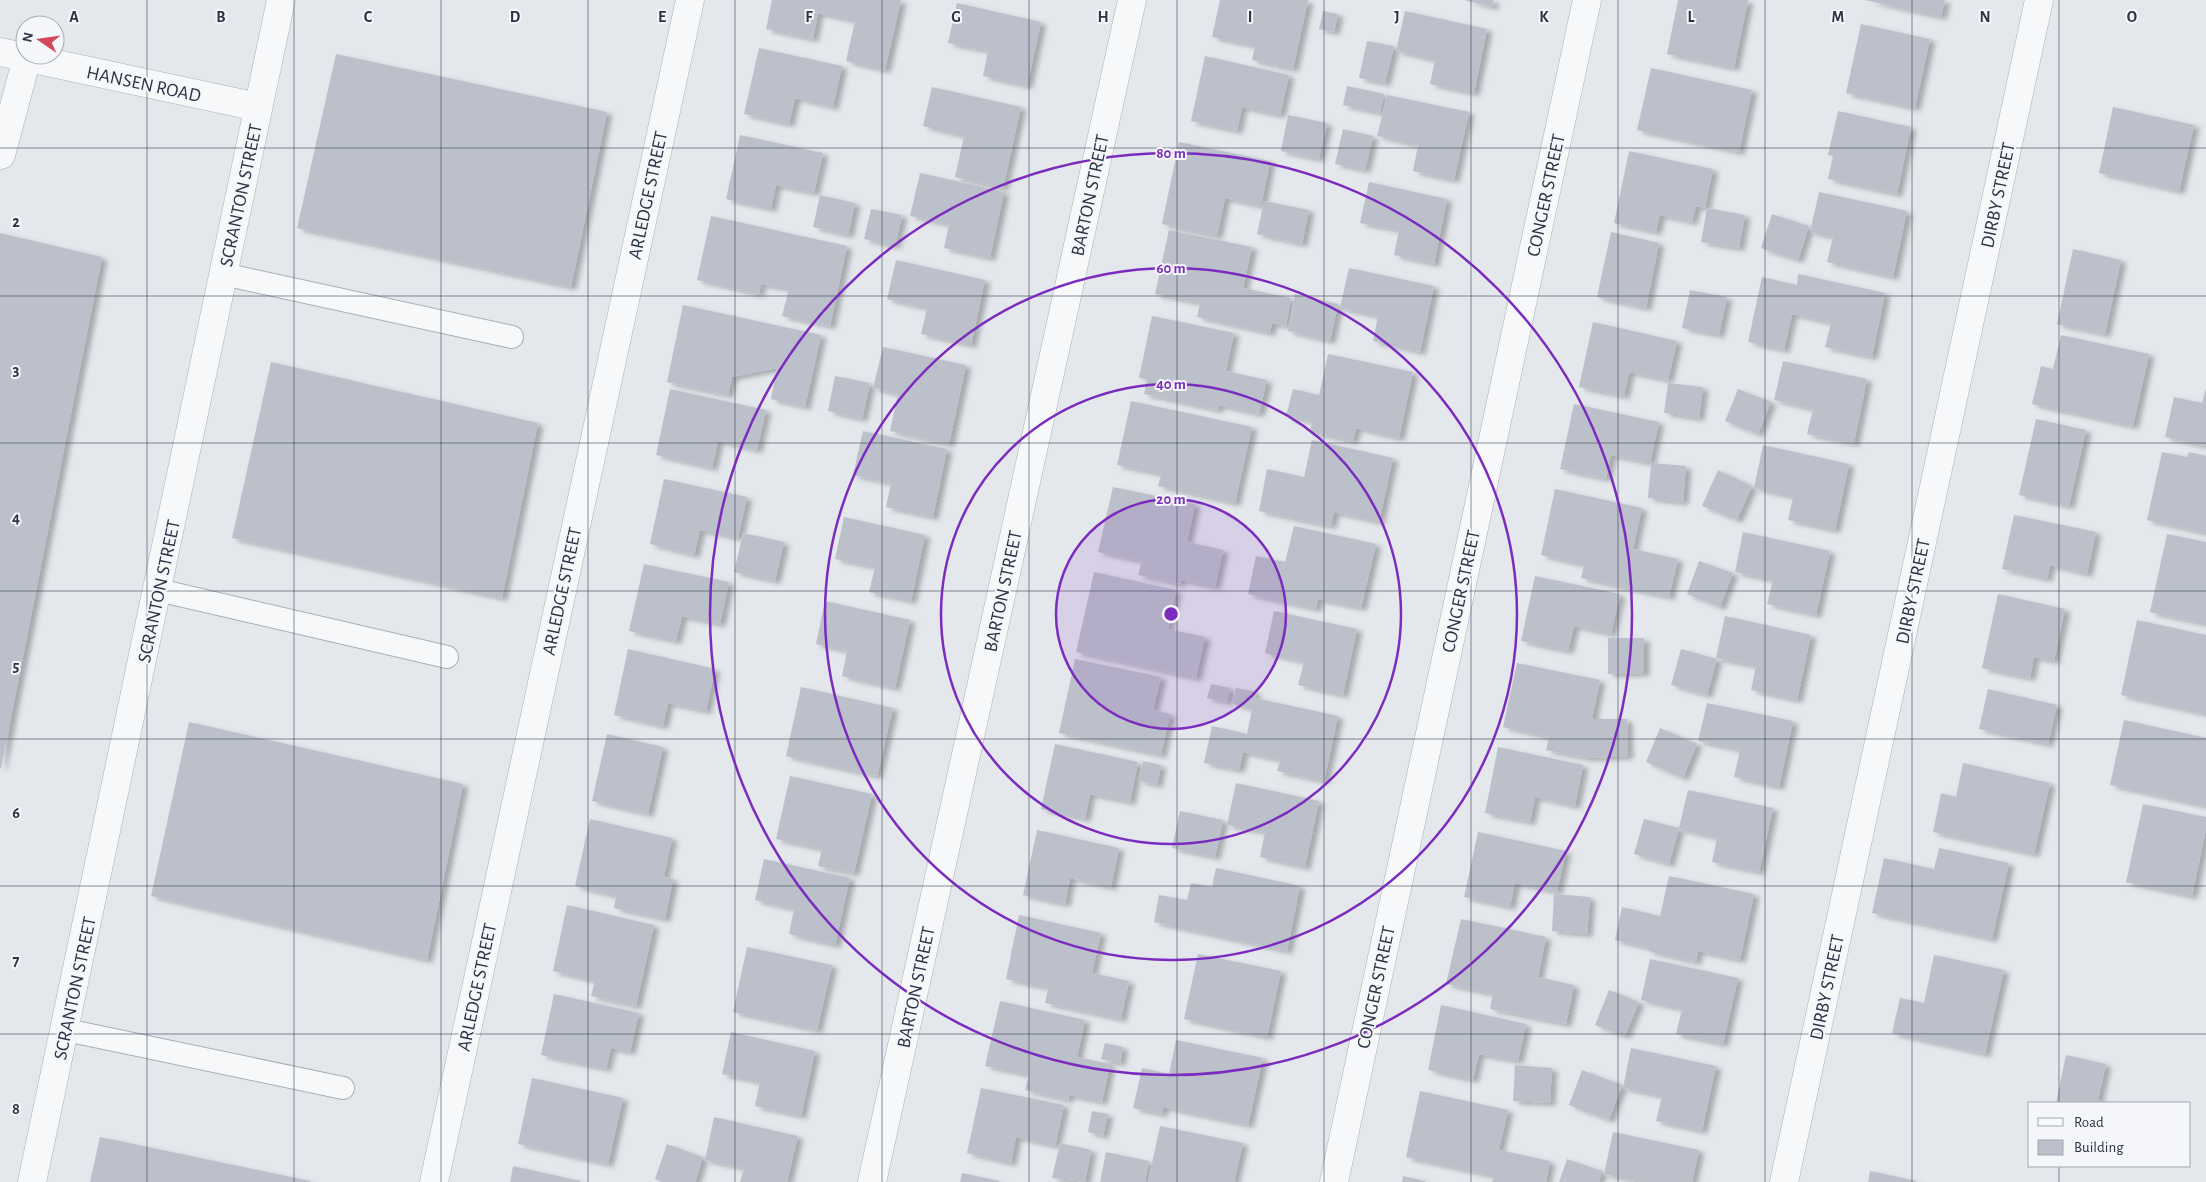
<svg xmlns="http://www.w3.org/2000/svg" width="2206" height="1182" font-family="'Alegreya Sans',sans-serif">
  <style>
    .building { fill: #bbc0ca; filter: url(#shadow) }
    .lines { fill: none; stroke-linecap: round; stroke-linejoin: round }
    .lane-casing { stroke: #a9aeb7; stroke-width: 24 }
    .street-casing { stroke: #a9aeb7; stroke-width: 29 }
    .lane { stroke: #f7f8fa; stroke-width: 22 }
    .street { stroke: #f7f8fa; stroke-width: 28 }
    .grid { fill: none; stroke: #2b3445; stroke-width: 1; stroke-opacity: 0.55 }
    .ring { fill: none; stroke: #7b2cbf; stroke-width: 2.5 }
    .labels { text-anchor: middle; stroke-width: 4; stroke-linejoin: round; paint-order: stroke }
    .street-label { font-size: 19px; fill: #2b3445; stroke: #f4f6f9 }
    .grid-label { font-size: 16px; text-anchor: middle; font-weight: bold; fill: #2b3445; stroke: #f4f6f9; stroke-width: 4; stroke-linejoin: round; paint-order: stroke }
    .centre { fill: #7b2cbf; stroke: #f4f6f9; stroke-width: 2.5 }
    .ring-label { font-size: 15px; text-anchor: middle; font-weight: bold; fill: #7b2cbf; stroke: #f4f6f9; stroke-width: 4; stroke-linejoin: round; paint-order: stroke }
  </style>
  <defs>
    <filter id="shadow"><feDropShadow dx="5.5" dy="3" stdDeviation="2.5" flood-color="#0004"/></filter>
  </defs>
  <rect width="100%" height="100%" fill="#e4e7ec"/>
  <g class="building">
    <polygon points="772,0 901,0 885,70 846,61 855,21 818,13 813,39 766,29"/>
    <polygon points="1220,0 1308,0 1293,69 1252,60 1255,46 1212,37"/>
    <polygon points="1464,0 1494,0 1492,7"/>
    <polygon points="1678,0 1748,0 1734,68 1667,54"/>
    <polygon points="1865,0 1945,0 1941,17"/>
    <polygon points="957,3 1041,22 1027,86 983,76 988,51 948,43"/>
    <polygon points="1323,11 1338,14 1334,32 1319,29"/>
    <polygon points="1405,11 1487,29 1474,93 1430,84 1435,60 1396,51"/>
    <polygon points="1861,24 1930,39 1915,108 1846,93"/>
    <polygon points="1367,41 1394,46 1385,83 1359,78"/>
    <polygon points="759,48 842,66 833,107 795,98 789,124 744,114"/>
    <polygon points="336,54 607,112 571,287 297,228"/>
    <polygon points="1205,56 1289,75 1280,115 1242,107 1237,131 1191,121"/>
    <polygon points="1651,68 1752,90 1739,152 1637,130"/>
    <polygon points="1347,86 1384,94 1380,113 1343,105"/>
    <polygon points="932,87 1021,107 1003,188 955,177 964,136 923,126"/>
    <polygon points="1387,95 1469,112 1454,180 1413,171 1418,145 1377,136"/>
    <polygon points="2113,107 2194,125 2179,191 2099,173"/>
    <polygon points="1838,111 1911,127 1897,194 1828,179 1833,156 1828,155"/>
    <polygon points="1288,115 1327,123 1319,159 1281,151"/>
    <polygon points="1343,129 1373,136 1365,170 1335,164"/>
    <polygon points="740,135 823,153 814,193 776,185 771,209 726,199"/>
    <polygon points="1179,142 1270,161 1261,206 1225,198 1217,236 1162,224"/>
    <polygon points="1629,151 1713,169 1705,208 1696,206 1692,222 1660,215 1656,232 1614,223"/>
    <polygon points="920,173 1004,192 990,258 944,248 949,224 910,216"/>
    <polygon points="1369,182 1447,199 1434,264 1394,255 1399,230 1360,223"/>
    <polygon points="1819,192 1907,211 1893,277 1827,262 1833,237 1810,232"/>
    <polygon points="820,195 855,203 848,235 813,227"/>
    <polygon points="1264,201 1309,210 1302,244 1257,234"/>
    <polygon points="1707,208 1745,215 1739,248 1701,242"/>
    <polygon points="871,209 902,215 895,246 864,239"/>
    <polygon points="1772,214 1809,226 1798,260 1761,248"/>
    <polygon points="711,216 847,246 830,326 782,316 789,289 761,284 759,294 697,280"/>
    <polygon points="1169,230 1252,247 1243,288 1291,298 1286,326 1272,323 1270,333 1197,317 1200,303 1155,294"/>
    <polygon points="1611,232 1659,243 1646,308 1597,297"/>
    <polygon points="0,233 102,257 1,768 0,768"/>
    <polygon points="2073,249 2121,260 2105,334 2057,324"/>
    <polygon points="896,260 985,280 971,345 921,334 927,308 887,299"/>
    <polygon points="1349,268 1434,286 1420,352 1373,341 1378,316 1340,308"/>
    <polygon points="1798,274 1885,293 1872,357 1825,347 1831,323 1792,314 1784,350 1748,342 1762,277 1797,285"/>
    <polygon points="1690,290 1727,297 1719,335 1682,328"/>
    <polygon points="1295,294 1338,304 1330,341 1288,331"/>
    <polygon points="683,305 821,335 805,407 771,399 777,368 732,377 728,395 667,382"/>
    <polygon points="1152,316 1234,333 1226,371 1267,380 1259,414 1219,405 1218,410 1144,394 1147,379 1139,378"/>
    <polygon points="1593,322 1677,341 1668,380 1629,372 1624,396 1579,387"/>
    <polygon points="2061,335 2149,354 2133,426 2032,404 2041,366 2053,369"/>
    <polygon points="883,347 966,365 949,444 890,431 898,394 873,388"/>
    <polygon points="1328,354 1413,372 1399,438 1356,428 1353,441 1310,432 1312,422 1286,416 1293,389 1319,395"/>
    <polygon points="1783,361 1867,379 1854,443 1807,434 1813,409 1774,400"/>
    <polygon points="271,362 538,423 502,598 232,538"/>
    <polygon points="835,376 870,383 862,419 828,411"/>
    <polygon points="1668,383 1703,387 1699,418 1664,413"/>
    <polygon points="2206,388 2206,446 2165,437 2174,397 2202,403"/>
    <polygon points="670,389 766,410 757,450 718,441 712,468 656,455"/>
    <polygon points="1738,389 1771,402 1758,434 1725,421"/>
    <polygon points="1131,401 1252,427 1235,503 1158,486 1161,474 1117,465"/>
    <polygon points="1574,404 1659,422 1650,463 1611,455 1606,479 1560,469"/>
    <polygon points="2036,419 2086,430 2069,506 2019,495"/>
    <polygon points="863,431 947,449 933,517 886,507 891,483 853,475"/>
    <polygon points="1312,440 1393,458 1379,522 1334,512 1331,526 1259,511 1267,469 1304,477"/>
    <polygon points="1763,445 1849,464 1835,530 1788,520 1793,497 1754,488"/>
    <polygon points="2162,452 2187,457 2189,452 2206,456 2206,533 2147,520"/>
    <polygon points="1651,463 1686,466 1683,502 1648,498"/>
    <polygon points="1718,470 1752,486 1737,520 1702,506"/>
    <polygon points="664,479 747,497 738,538 700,530 694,555 650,544"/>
    <polygon points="1113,487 1195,504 1187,542 1223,550 1215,587 1181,580 1180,584 1138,575 1142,561 1098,552"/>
    <polygon points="1555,489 1642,508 1633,549 1678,559 1669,597 1581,578 1584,565 1541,555"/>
    <polygon points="2014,515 2096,532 2087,574 2050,565 2047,579 2002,569"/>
    <polygon points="844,517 925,535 911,601 869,592 875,567 835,559"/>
    <polygon points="1294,526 1376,544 1361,608 1318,599 1316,609 1248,594 1256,556 1285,562"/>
    <polygon points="1743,532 1830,551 1816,615 1767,604 1773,580 1735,572"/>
    <polygon points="743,533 784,542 775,581 734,572"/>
    <polygon points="2167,534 2206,542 2206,624 2150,612"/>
    <polygon points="1699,561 1733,573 1720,607 1687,594"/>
    <polygon points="644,564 729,582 720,624 682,616 676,641 629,631"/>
    <polygon points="1094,572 1176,590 1168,629 1205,637 1196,678 1076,652"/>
    <polygon points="1535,576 1620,594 1611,634 1574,626 1568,651 1521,641"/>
    <polygon points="1998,594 2065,609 2054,661 2034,657 2030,678 1982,668"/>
    <polygon points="825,601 910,620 895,688 842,676 847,651 816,644"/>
    <polygon points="1274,611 1357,629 1343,695 1298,685 1304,662 1265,653"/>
    <polygon points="1725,616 1811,635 1797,700 1751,690 1756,666 1716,658"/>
    <polygon points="2137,620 2206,635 2206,714 2121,695"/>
    <polygon points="1608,638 1644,638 1644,673 1608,674"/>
    <polygon points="628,649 715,669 706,711 668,703 663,726 614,715"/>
    <polygon points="1681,649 1717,659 1707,695 1671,685"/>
    <polygon points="1075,659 1161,677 1153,710 1170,714 1161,755 1059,733"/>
    <polygon points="1517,663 1600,680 1592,719 1627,719 1628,756 1587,758 1546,750 1549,737 1503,727"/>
    <polygon points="1211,684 1230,688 1227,702 1207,698"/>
    <polygon points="801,687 893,708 877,776 786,756"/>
    <polygon points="1236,688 1256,692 1255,698 1338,716 1324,781 1277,771 1280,760 1243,752 1239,770 1204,763 1212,726 1247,734 1252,709 1233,704"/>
    <polygon points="1988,689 2057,705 2048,744 1979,729"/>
    <polygon points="1707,703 1793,721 1779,787 1734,777 1740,750 1698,741"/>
    <polygon points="2124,720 2206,738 2206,806 2110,785"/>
    <polygon points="189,722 463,784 427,960 151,896"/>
    <polygon points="1660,728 1697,744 1683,778 1646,762"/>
    <polygon points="607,734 663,747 648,814 592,801"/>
    <polygon points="1055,744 1138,762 1130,802 1090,794 1085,819 1041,809"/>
    <polygon points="1498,747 1583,765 1575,806 1535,797 1530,822 1485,813"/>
    <polygon points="1143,761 1161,765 1157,785 1139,781"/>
    <polygon points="1963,763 2050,783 2034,854 1933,832 1941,793 1956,797"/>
    <polygon points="790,776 872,794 854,873 818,866 822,849 776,839"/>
    <polygon points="1236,783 1319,801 1305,867 1260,857 1265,832 1227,825"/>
    <polygon points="1688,790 1773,808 1759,872 1712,862 1717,838 1679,829 1669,864 1634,854 1644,819 1679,828"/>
    <polygon points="2143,804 2206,817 2206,829 2192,896 2126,882"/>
    <polygon points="1180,811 1223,820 1215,857 1172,848"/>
    <polygon points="590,819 672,838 664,877 673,879 665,919 614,908 616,896 575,886"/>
    <polygon points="1037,830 1119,848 1111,887 1070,878 1065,904 1023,895"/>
    <polygon points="1478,832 1566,851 1557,892 1515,883 1510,907 1464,897"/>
    <polygon points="1939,848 2009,863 1992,939 1872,913 1884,858 1934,869"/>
    <polygon points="764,859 850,878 835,945 789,934 794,909 755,900"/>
    <polygon points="1216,868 1300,886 1287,951 1154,922 1159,895 1187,900 1191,883 1212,887"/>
    <polygon points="1669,876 1754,894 1740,960 1698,951 1696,962 1649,951 1649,948 1615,940 1622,907 1660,916"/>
    <polygon points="1554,894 1590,897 1587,934 1552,931"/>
    <polygon points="567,905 654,925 636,1006 591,996 595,981 553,971"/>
    <polygon points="1019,915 1101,933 1092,973 1129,981 1121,1019 1045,1003 1048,988 1006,979"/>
    <polygon points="1461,919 1546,937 1538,977 1574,985 1566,1024 1490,1009 1493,994 1446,984"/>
    <polygon points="747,947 832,965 817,1030 733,1012"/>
    <polygon points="1198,954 1281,971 1267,1037 1184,1019"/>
    <polygon points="1934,955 2004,970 1985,1054 1892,1033 1900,998 1924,1003"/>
    <polygon points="1650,959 1738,978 1723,1044 1676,1034 1682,1009 1641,1000"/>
    <polygon points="1609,990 1639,1002 1625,1036 1595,1025"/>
    <polygon points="554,994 639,1013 630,1052 611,1048 606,1069 541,1055"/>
    <polygon points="1000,1001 1085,1020 1077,1057 1110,1064 1102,1102 1069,1095 1068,1100 1025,1090 1029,1075 985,1066"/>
    <polygon points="1441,1005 1526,1024 1518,1061 1479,1054 1473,1080 1428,1070"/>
    <polygon points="731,1032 815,1051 801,1116 755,1106 760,1082 722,1074"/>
    <polygon points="1176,1040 1263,1058 1248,1125 1163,1107 1162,1114 1133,1108 1142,1068 1169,1074"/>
    <polygon points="1105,1043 1123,1047 1120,1063 1101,1059"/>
    <polygon points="1631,1048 1716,1066 1702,1131 1656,1121 1662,1096 1623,1088"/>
    <polygon points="2066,1055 2106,1064 2098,1100 2110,1103 2056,1103"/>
    <polygon points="1515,1065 1552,1068 1550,1103 1513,1101"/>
    <polygon points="1582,1070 1622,1085 1609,1120 1569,1105"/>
    <polygon points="532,1078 623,1098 608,1164 518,1144"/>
    <polygon points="981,1088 1064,1105 1055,1146 1016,1137 1011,1163 967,1153"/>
    <polygon points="1420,1091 1508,1110 1499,1150 1550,1161 1546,1182 1492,1182 1494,1176 1406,1157"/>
    <polygon points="1092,1111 1108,1114 1103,1136 1088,1132"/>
    <polygon points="714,1117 798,1136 787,1182 740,1182 744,1168 705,1160"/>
    <polygon points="1160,1126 1243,1143 1234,1182 1148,1182"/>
    <polygon points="1613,1132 1699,1150 1692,1182 1642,1182 1604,1174"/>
    <polygon points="100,1137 310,1181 310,1182 90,1182"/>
    <polygon points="1060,1143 1091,1150 1085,1182 1052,1178"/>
    <polygon points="667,1144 703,1157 695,1182 662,1182 655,1179"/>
    <polygon points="1106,1152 1149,1161 1145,1182 1100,1182"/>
    <polygon points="1567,1159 1602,1171 1599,1182 1559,1182"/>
    <polygon points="513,1166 580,1181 580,1182 510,1182"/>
    <polygon points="1870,1171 1916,1181 1915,1182 1868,1182"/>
    <polygon points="962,1173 999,1181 999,1182 960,1182"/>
    <polygon points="1403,1176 1425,1181 1425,1182 1402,1182"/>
  </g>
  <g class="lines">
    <g class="lane-casing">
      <g id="lane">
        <polyline points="223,274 512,337"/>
        <polyline points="158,590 447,657"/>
        <polyline points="66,1030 343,1088"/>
      </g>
    </g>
    <g class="street-casing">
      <g id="street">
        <polyline points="0,52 258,107"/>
        <polyline points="1,155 27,58"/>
        <polyline points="32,1182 281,0"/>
        <polyline points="434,1182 690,0"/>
        <polyline points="872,1182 1132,0"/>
        <polyline points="1334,1182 1587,0"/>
        <polyline points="1784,1182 2039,0"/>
      </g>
    </g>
    <use href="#lane" class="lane"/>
    <use href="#street" class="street"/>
  </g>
  <path class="grid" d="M147,0V1182M294,0V1182M441,0V1182M588,0V1182M735,0V1182M882,0V1182M1029,0V1182M1177,0V1182M1324,0V1182M1471,0V1182M1618,0V1182M1765,0V1182M1912,0V1182M2059,0V1103M0,148H2206M0,296H2206M0,443H2206M0,591H2206M0,739H2206M0,886H2206M0,1034H2206M2059,1166V1182"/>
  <circle cx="1171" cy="614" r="115" fill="#7b2cbf" fill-opacity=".12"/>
  <g class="ring">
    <circle cx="1171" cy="614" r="115"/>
    <circle cx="1171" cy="614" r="230"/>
    <circle cx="1171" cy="614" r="346"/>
    <circle cx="1171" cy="614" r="461"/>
  </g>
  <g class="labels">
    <g class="street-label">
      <text transform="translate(144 83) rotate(12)" y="7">HANSEN ROAD</text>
      <text transform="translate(240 195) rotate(-78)" y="7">SCRANTON STREET</text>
      <text transform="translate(647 195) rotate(-78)" y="7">ARLEDGE STREET</text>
      <text transform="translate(1089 195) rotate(-78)" y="7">BARTON STREET</text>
      <text transform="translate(1545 195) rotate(-78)" y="7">CONGER STREET</text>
      <text transform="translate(1997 195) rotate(-78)" y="7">DIRBY STREET</text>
      <text transform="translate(158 591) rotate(-78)" y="7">SCRANTON STREET</text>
      <text transform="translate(561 591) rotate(-78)" y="7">ARLEDGE STREET</text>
      <text transform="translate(1002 591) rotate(-78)" y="7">BARTON STREET</text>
      <text transform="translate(1460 591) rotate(-78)" y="7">CONGER STREET</text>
      <text transform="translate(1912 591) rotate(-78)" y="7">DIRBY STREET</text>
      <text transform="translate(476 987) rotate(-78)" y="7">ARLEDGE STREET</text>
      <text transform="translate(915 987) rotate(-78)" y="7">BARTON STREET</text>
      <text transform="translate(1375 987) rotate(-78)" y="7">CONGER STREET</text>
      <text transform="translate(1826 987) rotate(-78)" y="7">DIRBY STREET</text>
      <text transform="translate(74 988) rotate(-78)" y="7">SCRANTON STREET</text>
    </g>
  </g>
  <g class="grid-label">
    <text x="74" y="22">A</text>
    <text x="221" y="22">B</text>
    <text x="368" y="22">C</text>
    <text x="515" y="22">D</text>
    <text x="662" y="22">E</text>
    <text x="809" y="22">F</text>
    <text x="956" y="22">G</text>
    <text x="1103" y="22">H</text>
    <text x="1250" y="22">I</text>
    <text x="1397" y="22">J</text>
    <text x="1544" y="22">K</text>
    <text x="1691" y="22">L</text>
    <text x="1838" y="22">M</text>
    <text x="1985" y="22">N</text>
    <text x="2132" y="22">O</text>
    <text x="16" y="227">2</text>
    <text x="16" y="375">3</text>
    <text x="16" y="523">4</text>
    <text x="16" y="671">5</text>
    <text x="16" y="818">6</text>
    <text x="16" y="966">7</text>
    <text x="16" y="1114">8</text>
  </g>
  <circle cx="1171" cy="614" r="8" class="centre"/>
  <g class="ring-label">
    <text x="1171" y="158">80 m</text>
    <text x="1171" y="273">60 m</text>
    <text x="1171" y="389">40 m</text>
    <text x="1171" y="504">20 m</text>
  </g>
  <rect x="2028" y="1102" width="162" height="65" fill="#f4f6f9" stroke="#a4a8b1"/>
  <rect x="2038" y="1118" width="25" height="8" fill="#f7f8fa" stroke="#a4a8b1"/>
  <text x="2074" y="1127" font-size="15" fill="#2b3445">Road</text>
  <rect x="2038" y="1140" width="25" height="15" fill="#bbc0ca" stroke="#a4a8b1"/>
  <text x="2074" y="1152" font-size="15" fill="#2b3445">Building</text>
  <g transform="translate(40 40) rotate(283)"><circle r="24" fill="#f4f6f9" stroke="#a4a8b1"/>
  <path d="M0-4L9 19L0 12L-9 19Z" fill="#d1495b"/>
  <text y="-8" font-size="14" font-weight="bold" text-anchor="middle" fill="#2b3445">N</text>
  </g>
</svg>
